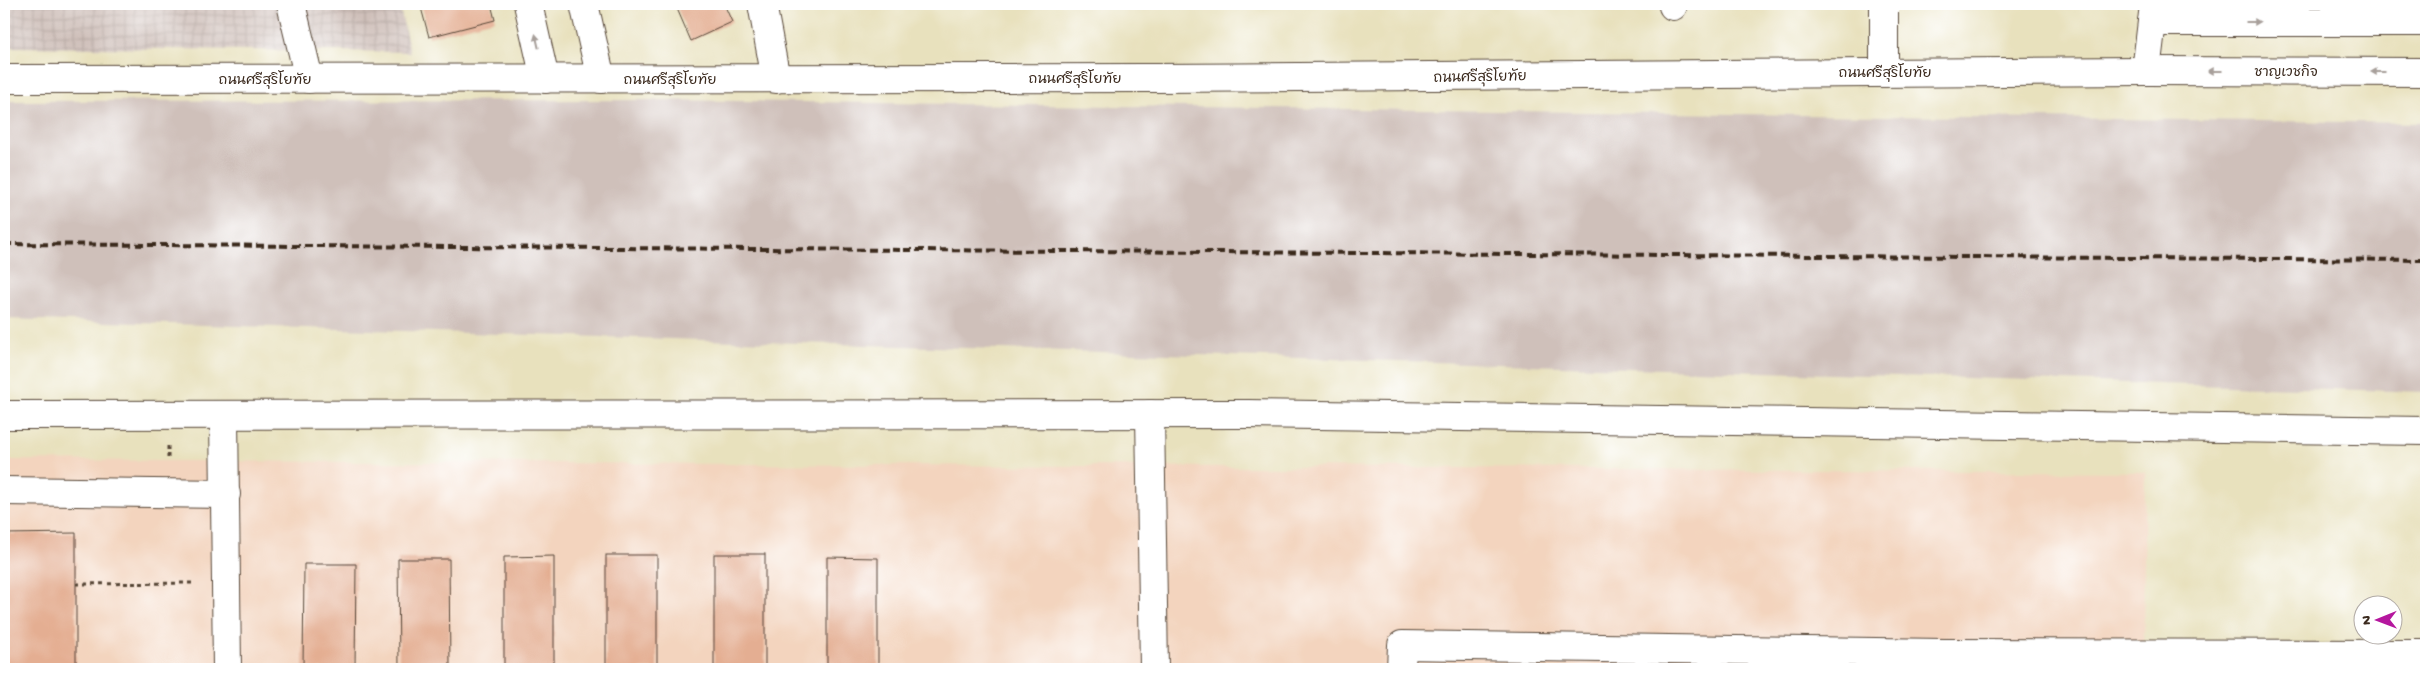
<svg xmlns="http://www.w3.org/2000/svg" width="2430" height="673" font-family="'Gochi Hand','Playpen Sans Thai',sans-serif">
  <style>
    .built { fill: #f3d4be }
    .industrial { fill: url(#industrial-grid) }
    .railway { fill: #cfc0ba }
    .building { fill: #e4ae92 }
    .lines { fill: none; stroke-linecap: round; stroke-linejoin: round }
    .minor-casing { stroke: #554536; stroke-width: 30 }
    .path { stroke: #554536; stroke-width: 3; stroke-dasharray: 4 4; stroke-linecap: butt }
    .minor { stroke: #fff; stroke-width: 28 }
    .rail { stroke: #3b2a1e; stroke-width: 4; stroke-dasharray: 8 4; stroke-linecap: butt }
    .oneway { fill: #a79f9a }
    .labels { text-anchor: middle; stroke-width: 4; stroke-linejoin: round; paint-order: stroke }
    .street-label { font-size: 14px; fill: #3b2a1e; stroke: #fff }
  </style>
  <defs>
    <pattern id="industrial-grid" width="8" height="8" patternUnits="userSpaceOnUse" patternTransform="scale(1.25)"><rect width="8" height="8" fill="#cfc0ba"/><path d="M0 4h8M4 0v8" fill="none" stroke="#b3a59f"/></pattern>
  </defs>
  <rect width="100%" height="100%" fill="#fff"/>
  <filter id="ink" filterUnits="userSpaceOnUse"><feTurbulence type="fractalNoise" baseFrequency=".02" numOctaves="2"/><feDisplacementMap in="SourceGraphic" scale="10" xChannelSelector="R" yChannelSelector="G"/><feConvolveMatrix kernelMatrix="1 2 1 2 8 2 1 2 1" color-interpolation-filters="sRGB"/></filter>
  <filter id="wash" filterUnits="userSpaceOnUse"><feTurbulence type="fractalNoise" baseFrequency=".0096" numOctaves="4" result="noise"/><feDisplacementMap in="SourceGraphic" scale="20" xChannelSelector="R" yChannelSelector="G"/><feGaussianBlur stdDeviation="1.12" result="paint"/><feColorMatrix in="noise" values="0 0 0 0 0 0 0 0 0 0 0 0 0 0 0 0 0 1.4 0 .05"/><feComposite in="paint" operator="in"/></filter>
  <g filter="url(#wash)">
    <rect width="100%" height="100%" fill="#e8e1bd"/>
    <polygon class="built" points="4,460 2145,472 2143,669 4,669"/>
    <polygon class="industrial" points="4,4 399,4 410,52 4,47"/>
    <polygon class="railway" points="657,100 2426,123 2426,392 4,319 4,101"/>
    <g id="blocks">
      <g class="building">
        <polygon points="420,4 491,4 495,20 429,37"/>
        <polygon points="675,4 724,4 732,22 691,41"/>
        <polygon points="76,533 76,669 4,669 4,534"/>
        <rect x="714" y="554" width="51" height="115"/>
        <rect x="606" y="555" width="51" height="114"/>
        <polygon points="554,556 554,669 504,669 504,557"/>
        <polygon points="827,557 878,558 878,669 827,669"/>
        <polygon points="398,559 449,559 450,669 399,669"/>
        <polygon points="304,564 356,564 355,669 303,669"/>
      </g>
    </g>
  </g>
  <g filter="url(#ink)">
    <use href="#blocks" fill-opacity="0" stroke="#554536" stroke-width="1"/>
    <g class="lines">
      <g class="minor-casing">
        <g id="minor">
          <polyline points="291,4 309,79"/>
          <polyline points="528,4 545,79"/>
          <polyline points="584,4 601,79"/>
          <polyline points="762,4 776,79"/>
          <polyline points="1884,4 1884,73"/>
          <polyline points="1673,6 1673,4"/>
          <polyline points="2152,22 2426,22"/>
          <polyline points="2146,71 2154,5"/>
          <polyline points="4,79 1155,78 2146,71 2426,72"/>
          <polyline points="1150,414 1154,669"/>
          <polyline points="4,415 1248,414 2426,431"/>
          <polyline points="224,415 227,669"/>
          <polyline points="4,491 226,494"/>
          <polyline points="1401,669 1402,645 1944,653 2426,654"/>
        </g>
      </g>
      <g class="path">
        <polyline points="168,446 168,460"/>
        <polyline points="76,584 193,583"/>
      </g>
      <use href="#minor" class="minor"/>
      <polyline class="rail" points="4,244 2426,260"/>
    </g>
    <defs><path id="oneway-solid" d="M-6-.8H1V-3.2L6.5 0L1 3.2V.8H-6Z" transform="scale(1.25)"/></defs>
    <g class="oneway">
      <use href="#oneway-solid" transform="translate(2253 22)"/>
      <use href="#oneway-solid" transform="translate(537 41) rotate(-103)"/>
      <use href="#oneway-solid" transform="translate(2215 71) rotate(-180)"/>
      <use href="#oneway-solid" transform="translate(2378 72) rotate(-180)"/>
    </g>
  </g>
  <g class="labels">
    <g class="street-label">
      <text x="2286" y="76">ชาญเวชกิจ</text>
      <text x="1885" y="77">ถนนศรีสุริโยทัย</text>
      <text transform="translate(1480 76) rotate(-1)" y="5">ถนนศรีสุริโยทัย</text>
      <text x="1075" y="83">ถนนศรีสุริโยทัย</text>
      <text x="265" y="84">ถนนศรีสุริโยทัย</text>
      <text x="670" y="84">ถนนศรีสุริโยทัย</text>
    </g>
  </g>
  <rect width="2430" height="673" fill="none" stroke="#fff" stroke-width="20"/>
  <g transform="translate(2378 620) rotate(269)"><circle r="24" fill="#ffffff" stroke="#b1aaa5"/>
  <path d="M0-4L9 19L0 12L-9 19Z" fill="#b5179e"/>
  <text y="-8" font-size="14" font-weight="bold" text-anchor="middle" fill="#3b2a1e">N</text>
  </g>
</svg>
